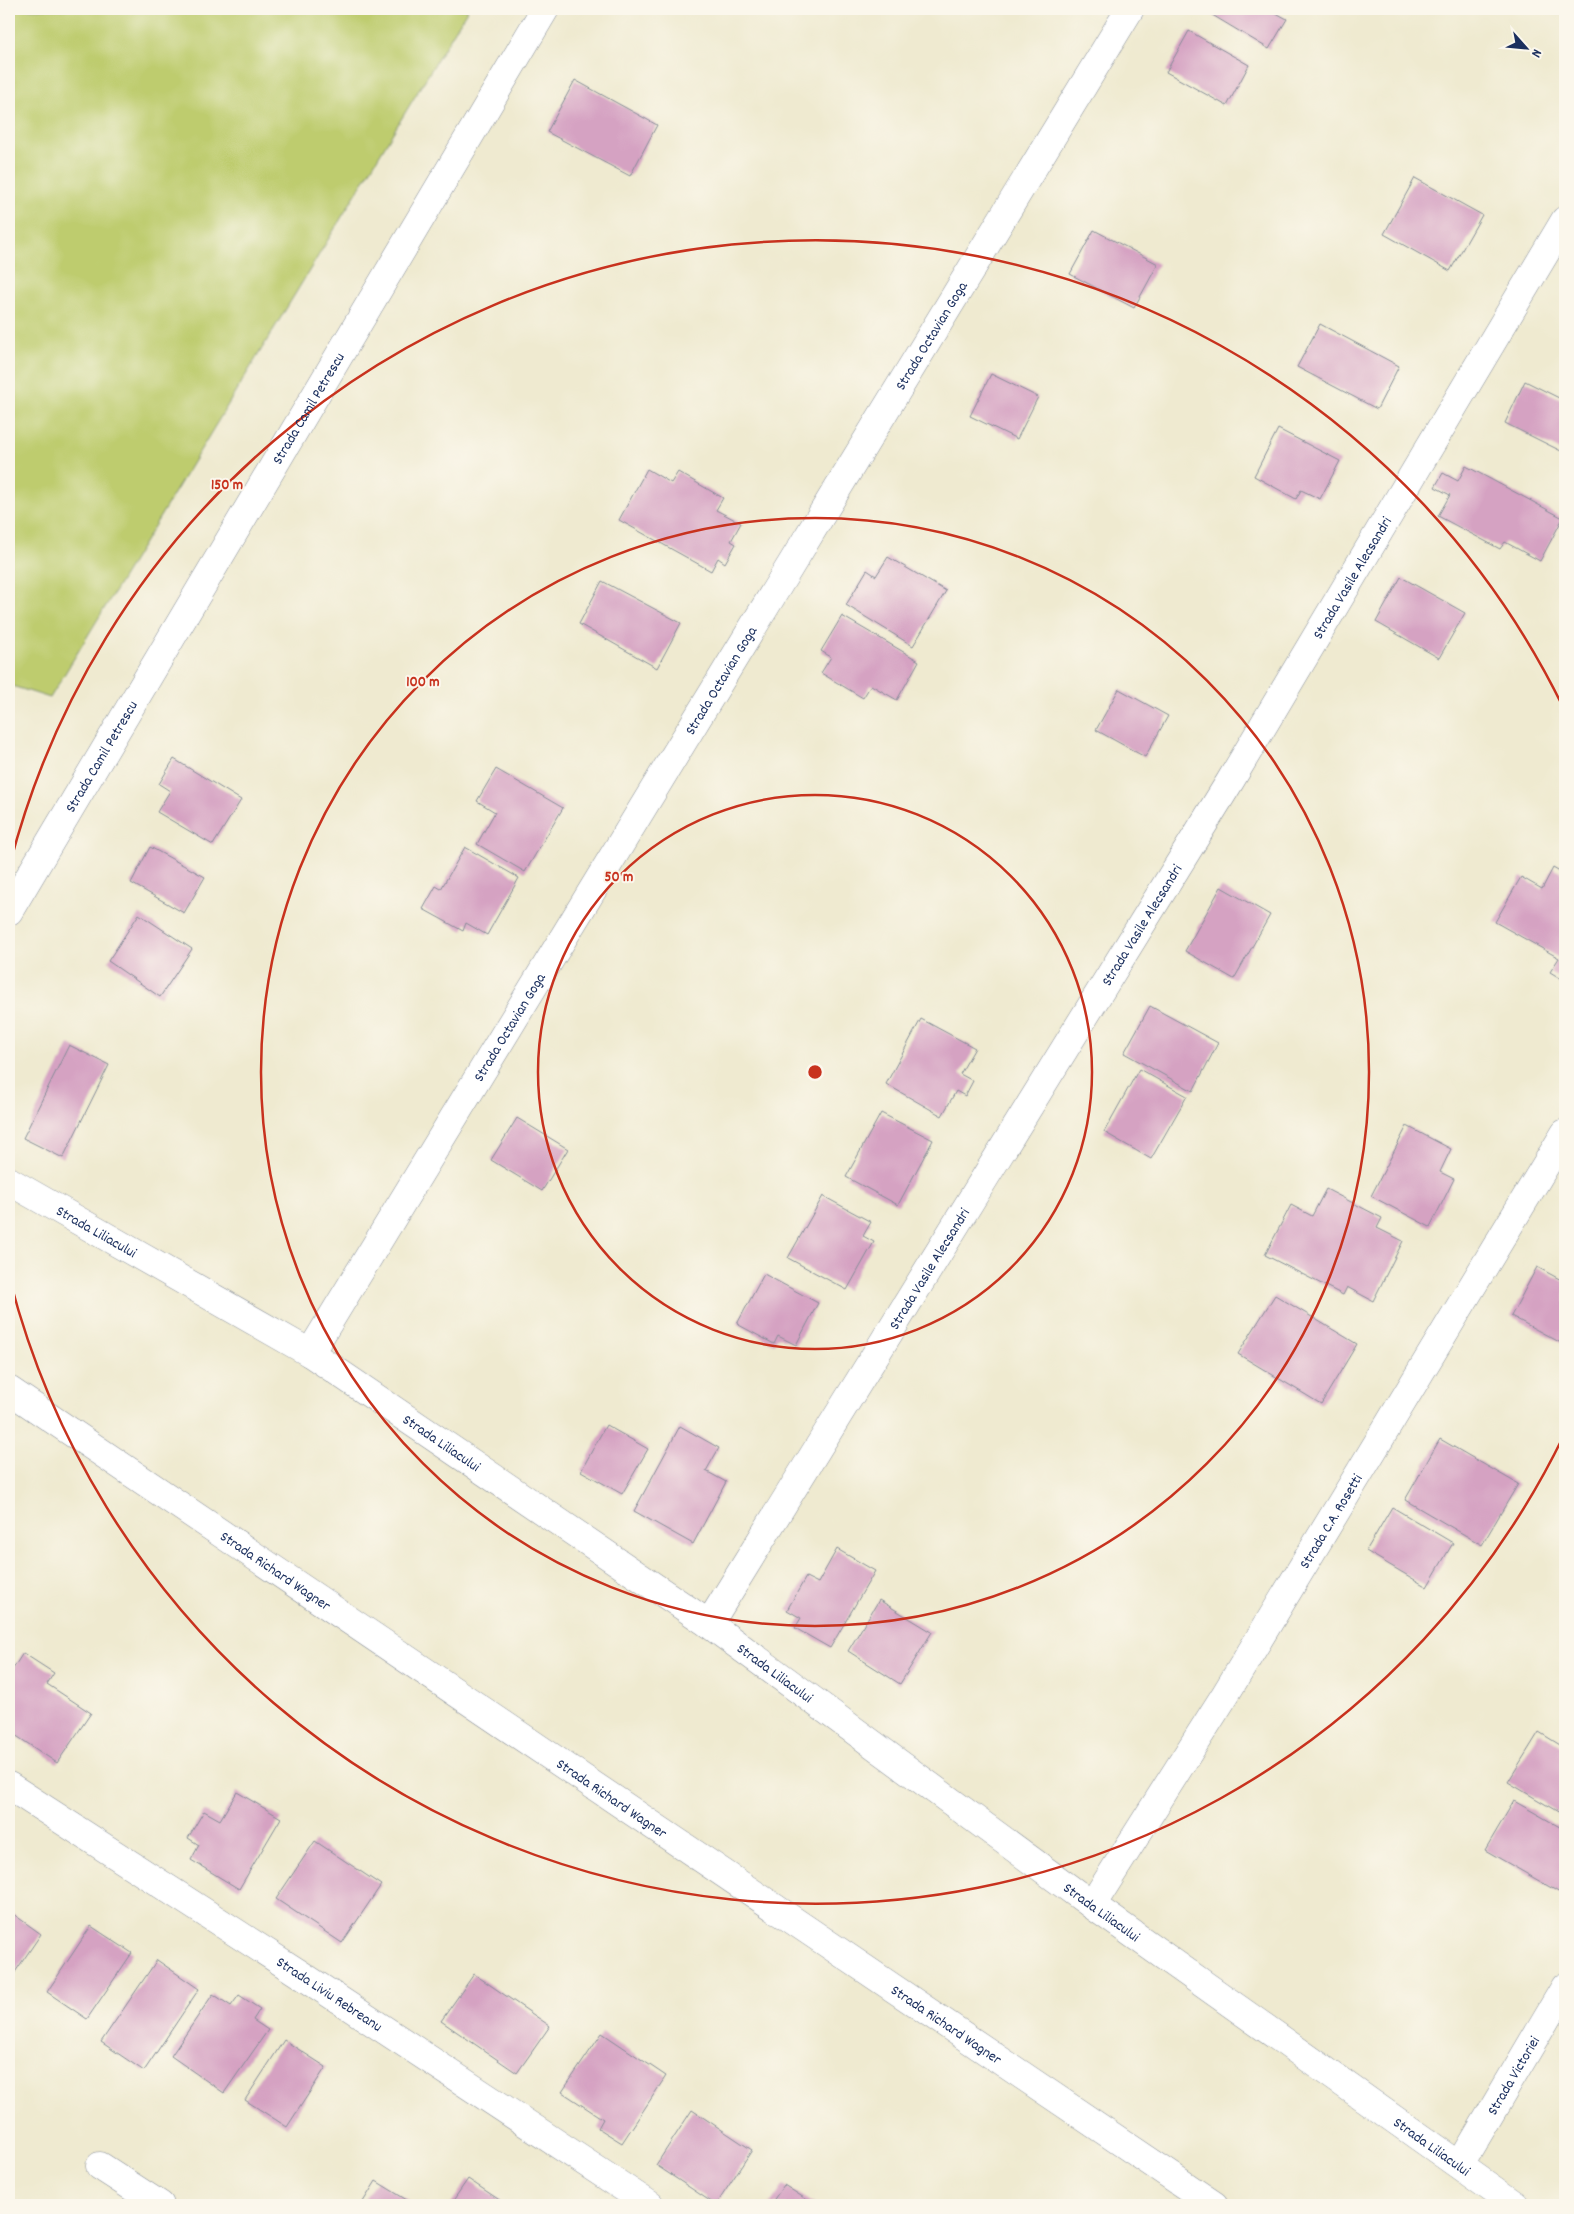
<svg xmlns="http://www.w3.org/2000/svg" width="1574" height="2214" font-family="Dekko,sans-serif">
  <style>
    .green { fill: #becc6e; stroke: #6c7e66 }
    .building { fill: #d5a2c2 }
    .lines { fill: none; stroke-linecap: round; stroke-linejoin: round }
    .minor-casing { stroke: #858c97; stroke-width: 29 }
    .minor { stroke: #fff; stroke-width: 28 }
    .ring { fill: none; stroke: #c8321e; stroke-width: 2.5 }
    .labels { text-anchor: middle; stroke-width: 4; stroke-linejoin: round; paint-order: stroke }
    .street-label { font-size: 15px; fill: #1b2f5e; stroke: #fbf7ec }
    .centre { fill: #c8321e; stroke: #fbf7ec; stroke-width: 2.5 }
    .ring-label { font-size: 15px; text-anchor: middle; font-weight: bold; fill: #c8321e; stroke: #fbf7ec; stroke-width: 4; stroke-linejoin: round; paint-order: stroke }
  </style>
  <rect width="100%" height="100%" fill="#fbf7ec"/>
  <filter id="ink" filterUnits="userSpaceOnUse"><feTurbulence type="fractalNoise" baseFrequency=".02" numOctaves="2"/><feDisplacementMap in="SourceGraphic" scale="10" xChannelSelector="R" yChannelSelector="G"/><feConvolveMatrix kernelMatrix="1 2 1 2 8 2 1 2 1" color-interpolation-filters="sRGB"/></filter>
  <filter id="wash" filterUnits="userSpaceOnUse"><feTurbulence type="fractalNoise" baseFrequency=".0096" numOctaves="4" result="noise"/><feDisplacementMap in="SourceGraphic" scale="20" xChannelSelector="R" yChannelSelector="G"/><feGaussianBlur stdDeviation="1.12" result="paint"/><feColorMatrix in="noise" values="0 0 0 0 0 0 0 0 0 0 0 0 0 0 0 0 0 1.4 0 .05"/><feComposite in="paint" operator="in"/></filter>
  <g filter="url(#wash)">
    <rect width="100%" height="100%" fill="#efead0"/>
    <polygon class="green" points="9,9 468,9 50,698 9,685"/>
    <g id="blocks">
      <g class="building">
        <polygon points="1212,9 1269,9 1287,19 1269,49 1209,13"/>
        <polygon points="1189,31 1249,65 1227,106 1166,72"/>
        <polygon points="575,80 657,125 630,176 547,132"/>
        <polygon points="1415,178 1482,215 1450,271 1384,234"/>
        <polygon points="1094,230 1158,264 1134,308 1070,274"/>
        <polygon points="1320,324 1399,366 1377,409 1297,367"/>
        <polygon points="991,374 1038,397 1017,439 970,416"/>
        <polygon points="1525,381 1565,401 1565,453 1505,423"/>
        <polygon points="1278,429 1340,461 1320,499 1301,490 1296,499 1254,476"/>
        <polygon points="1466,466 1563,518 1540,561 1505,542 1500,549 1438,516 1450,495 1435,487 1443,473 1458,481"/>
        <polygon points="647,469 671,483 678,472 723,498 716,510 741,523 731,541 736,544 725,563 718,558 711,571 619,520"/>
        <polygon points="888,557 946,591 913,646 846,605 867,570 876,576"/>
        <polygon points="1401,577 1465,613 1439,658 1376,622"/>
        <polygon points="602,581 681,623 657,668 579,624"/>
        <polygon points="842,616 919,661 897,700 871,685 863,698 821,673 831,657 821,651"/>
        <polygon points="1119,689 1168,716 1145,757 1096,730"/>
        <polygon points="174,759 241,800 213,845 157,812 170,791 159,784"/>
        <polygon points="496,769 563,808 525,872 477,844 495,812 477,801"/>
        <polygon points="150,847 205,877 184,913 131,883"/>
        <polygon points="465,847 519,878 487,935 466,923 463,931 423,909 436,886 441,889"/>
        <polygon points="1553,868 1565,875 1565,981 1550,972 1559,958 1495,922 1521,877 1542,889"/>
        <polygon points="1221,887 1270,915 1234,979 1185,951"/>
        <polygon points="139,914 192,949 160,997 108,961"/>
        <polygon points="1150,1006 1218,1043 1193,1091 1124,1053"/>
        <polygon points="921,1019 975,1048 960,1074 973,1081 965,1096 956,1091 942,1116 886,1084"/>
        <polygon points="69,1045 109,1065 63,1158 23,1138"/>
        <polygon points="1139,1069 1187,1096 1151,1159 1104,1132"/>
        <polygon points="881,1113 933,1140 898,1205 846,1177"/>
        <polygon points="517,1118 568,1149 542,1191 491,1160"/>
        <polygon points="1407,1126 1451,1149 1440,1172 1454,1179 1430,1227 1371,1196"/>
        <polygon points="1326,1189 1382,1218 1377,1228 1403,1241 1373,1301 1347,1287 1343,1295 1265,1255 1291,1205 1312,1216"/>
        <polygon points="823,1196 871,1222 863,1236 874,1242 847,1290 788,1258"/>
        <polygon points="1537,1267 1565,1282 1565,1339 1563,1344 1511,1316"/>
        <polygon points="764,1274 818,1303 796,1345 778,1336 774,1344 737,1324"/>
        <polygon points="1275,1295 1357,1344 1321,1404 1238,1354"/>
        <polygon points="606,1425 648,1449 622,1494 581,1471"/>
        <polygon points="680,1426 719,1448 706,1471 726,1482 693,1544 634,1511"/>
        <polygon points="1440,1439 1518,1484 1482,1545 1405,1500"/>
        <polygon points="1392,1507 1453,1543 1427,1587 1366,1551"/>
        <polygon points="837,1549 875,1571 830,1648 795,1628 801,1618 787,1610 806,1577 818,1583"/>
        <polygon points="879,1600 932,1632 900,1684 848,1651"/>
        <polygon points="23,1653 54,1673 47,1684 91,1713 57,1763 9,1731 9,1675"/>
        <polygon points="1539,1732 1565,1748 1565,1816 1508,1782"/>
        <polygon points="237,1792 281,1818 239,1889 191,1860 199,1845 188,1838 204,1811 220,1820"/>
        <polygon points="1514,1801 1565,1830 1565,1889 1562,1894 1485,1850"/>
        <polygon points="315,1841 381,1885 342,1943 276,1899"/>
        <polygon points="9,1911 41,1934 9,1981"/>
        <polygon points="91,1926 132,1953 87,2019 47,1992"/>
        <polygon points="157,1960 199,1989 144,2071 101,2042"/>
        <polygon points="474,1974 550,2026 517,2073 441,2021"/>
        <polygon points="213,1994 231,2006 239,1995 260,2009 253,2020 268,2030 224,2093 171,2056"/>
        <polygon points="602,2033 666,2076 622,2143 598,2128 603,2119 562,2092"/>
        <polygon points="284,2040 326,2067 287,2127 245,2100"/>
        <polygon points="692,2110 752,2150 716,2205 656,2165"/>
        <polygon points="468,2179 507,2205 450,2205"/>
        <polygon points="376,2181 415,2205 361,2205"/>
        <polygon points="784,2185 815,2205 770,2205"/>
      </g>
    </g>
  </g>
  <g filter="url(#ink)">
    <use href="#blocks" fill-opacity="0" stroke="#858c97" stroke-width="1"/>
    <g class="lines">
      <g class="minor-casing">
        <g id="minor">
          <path id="s1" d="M9,911L545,9"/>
          <path id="s2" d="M9,1181L310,1353L709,1624L1092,1905L1515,2205"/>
          <path id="s3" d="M310,1353L1130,9"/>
          <path id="s4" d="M9,1390L1214,2205"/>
          <path id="s5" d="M709,1624L1229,783L1565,220"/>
          <path id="s6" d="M9,1786L303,1976L650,2205"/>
          <path id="s7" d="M1092,1905L1225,1695L1565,1133"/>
          <path id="s8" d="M1460,2165L1565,1987"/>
          <polyline points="100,2166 160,2205"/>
        </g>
      </g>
      <use href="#minor" class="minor"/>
    </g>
  </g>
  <g class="ring">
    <circle cx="815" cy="1072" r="277"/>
    <circle cx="815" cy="1072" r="554"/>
    <path d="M1563 1437A832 832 0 0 1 10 1280M10 864A832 832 0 0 1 1563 707"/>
  </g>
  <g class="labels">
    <g class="street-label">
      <text dy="5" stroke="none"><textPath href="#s3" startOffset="1192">Strada Octavian Goga</textPath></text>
      <text dy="5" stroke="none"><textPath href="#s1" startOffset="585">Strada Camil Petrescu</textPath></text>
      <text dy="5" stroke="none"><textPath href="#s5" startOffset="1228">Strada Vasile Alecsandri</textPath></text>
      <text dy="5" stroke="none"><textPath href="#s3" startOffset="788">Strada Octavian Goga</textPath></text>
      <text dy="5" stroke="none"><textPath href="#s1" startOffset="180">Strada Camil Petrescu</textPath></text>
      <text dy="5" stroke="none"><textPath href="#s5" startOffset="822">Strada Vasile Alecsandri</textPath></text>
      <text dy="5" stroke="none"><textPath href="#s3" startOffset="382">Strada Octavian Goga</textPath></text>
      <text dy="5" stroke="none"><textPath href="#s2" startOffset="101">Strada Liliacului</textPath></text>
      <text dy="5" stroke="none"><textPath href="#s5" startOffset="418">Strada Vasile Alecsandri</textPath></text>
      <text dy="5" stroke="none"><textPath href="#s2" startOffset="506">Strada Liliacului</textPath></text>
      <text dy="5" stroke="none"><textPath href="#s7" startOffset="452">Strada C.A. Rosetti</textPath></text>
      <text dy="5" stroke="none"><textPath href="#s4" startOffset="322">Strada Richard Wagner</textPath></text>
      <text dy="5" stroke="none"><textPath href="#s2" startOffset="911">Strada Liliacului</textPath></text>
      <text dy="5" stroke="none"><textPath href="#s4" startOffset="728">Strada Richard Wagner</textPath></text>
      <text dy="5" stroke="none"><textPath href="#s2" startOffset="1316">Strada Liliacului</textPath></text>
      <text dy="5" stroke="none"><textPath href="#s6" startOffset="382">Strada Liviu Rebreanu</textPath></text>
      <text dy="5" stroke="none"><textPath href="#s4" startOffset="1132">Strada Richard Wagner</textPath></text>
      <text dy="5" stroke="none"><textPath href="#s8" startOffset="104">Strada Victoriei</textPath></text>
      <text dy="5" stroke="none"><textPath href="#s2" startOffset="1721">Strada Liliacului</textPath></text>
    </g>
  </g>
  <circle cx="815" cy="1072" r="8" class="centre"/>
  <g class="ring-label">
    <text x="227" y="489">150 m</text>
    <text x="423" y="686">100 m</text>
    <text x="619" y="881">50 m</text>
  </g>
  <rect width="1574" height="2214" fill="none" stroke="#fbf7ec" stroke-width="30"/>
  <g transform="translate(1526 48) rotate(117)" stroke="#fbf7ec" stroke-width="4" paint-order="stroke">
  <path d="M0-4L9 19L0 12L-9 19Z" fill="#1b2f5e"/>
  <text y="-8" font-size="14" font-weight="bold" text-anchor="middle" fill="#1b2f5e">N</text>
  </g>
</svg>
